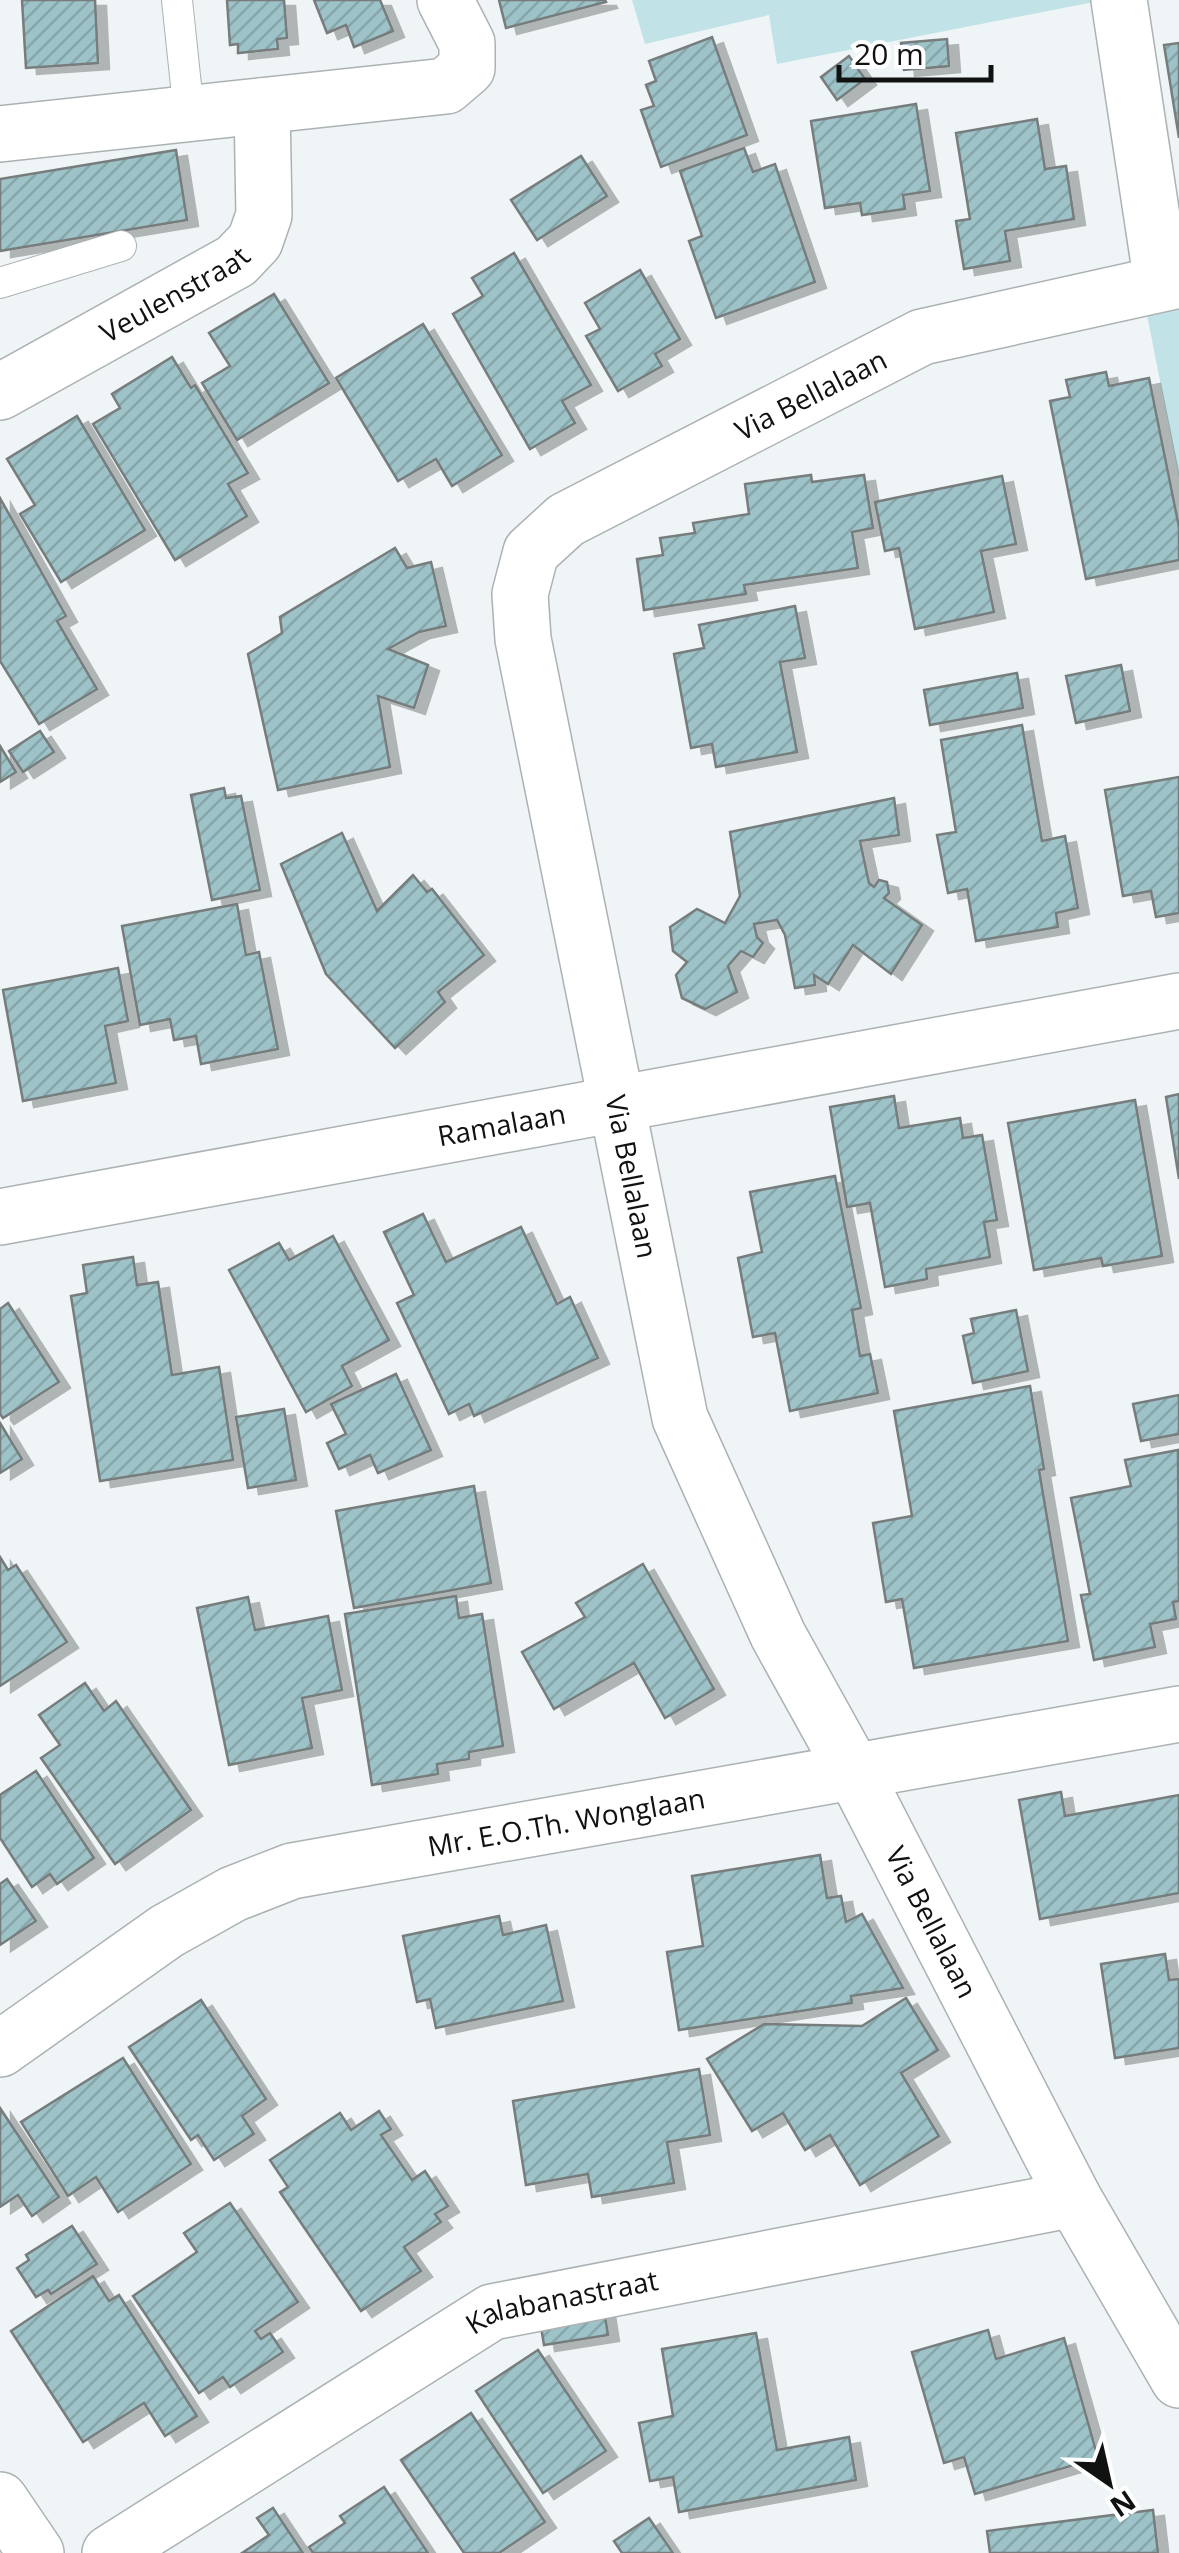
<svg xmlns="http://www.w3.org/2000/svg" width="1179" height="2553" font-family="'Open Sans',sans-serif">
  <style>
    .grass { fill: #c1e3e7 }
    .building { fill: url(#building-hatch); stroke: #777d7d; stroke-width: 2.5; filter: url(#shadow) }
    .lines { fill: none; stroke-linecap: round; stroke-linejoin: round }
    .lane-casing { stroke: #acb2b3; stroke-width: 32 }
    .street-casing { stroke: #acb2b3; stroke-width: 58 }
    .secondary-casing { stroke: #acb2b3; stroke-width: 58 }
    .lane { stroke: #fff; stroke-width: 30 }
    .street { stroke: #fff; stroke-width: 55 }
    .secondary { stroke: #fff; stroke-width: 55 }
    .labels { text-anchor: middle; stroke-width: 8; stroke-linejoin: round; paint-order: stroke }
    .street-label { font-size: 28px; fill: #101212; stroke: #fff }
  </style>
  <defs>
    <pattern id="building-hatch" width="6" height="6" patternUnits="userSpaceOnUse" patternTransform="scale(2.5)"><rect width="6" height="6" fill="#9dc2c7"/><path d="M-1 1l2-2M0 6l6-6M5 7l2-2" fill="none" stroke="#86a6aa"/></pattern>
    <filter id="shadow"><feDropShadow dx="11" dy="6" stdDeviation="0" flood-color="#0004"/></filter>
  </defs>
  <rect width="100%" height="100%" fill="#eff5f6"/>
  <g class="grass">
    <polygon points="632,0 1099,0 1099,1 777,64 769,15 645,44"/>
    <polygon points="1179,301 1179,477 1145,305"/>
  </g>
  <g class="building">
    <polygon points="22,0 95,0 98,63 26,68"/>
    <polygon points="227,0 284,0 287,38 277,39 278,49 238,53 238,44 230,45"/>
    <polygon points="314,0 380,0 393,31 354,47 346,25 327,33"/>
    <polygon points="499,0 605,0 606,2 506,28"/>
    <polygon points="712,37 747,135 661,167 641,110 654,106 646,85 656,81 649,61"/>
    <polygon points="947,39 949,66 904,70 901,43"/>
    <polygon points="1179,43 1179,138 1164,45"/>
    <polygon points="849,56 865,79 837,100 821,77"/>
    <polygon points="916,104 930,191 903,195 905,209 862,215 860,203 825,208 811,121"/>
    <polygon points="1037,119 1045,169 1066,166 1074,219 1005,231 1010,261 964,269 956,221 970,219 956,133"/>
    <polygon points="744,148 753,172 775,164 815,282 716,318 689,241 702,236 680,171"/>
    <polygon points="176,150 187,220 0,251 0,179"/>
    <polygon points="581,156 607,196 537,240 511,200"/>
    <polygon points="514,253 591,385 562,401 575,423 530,449 453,314 483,296 472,278"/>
    <polygon points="640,270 680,339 655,354 662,366 618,391 586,336 600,329 585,303"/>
    <polygon points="274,294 329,383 237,440 202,383 230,366 209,333"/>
    <polygon points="423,324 502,455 452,486 436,459 398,481 336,378"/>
    <polygon points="172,357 191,388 195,385 248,473 228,484 247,516 175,560 93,424 120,408 112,394"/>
    <polygon points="1106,372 1109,386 1149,378 1179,527 1179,560 1086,579 1050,401 1070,397 1066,380"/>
    <polygon points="77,416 145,530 61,582 20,514 35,505 7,459"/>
    <polygon points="811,475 812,482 864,475 873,528 852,532 858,568 744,585 746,594 644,610 637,559 663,555 660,538 695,533 693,523 749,514 745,484"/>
    <polygon points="1002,476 1016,544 981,551 994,612 915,629 899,548 885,551 875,502"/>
    <polygon points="0,498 66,616 57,621 97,689 39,724 0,661"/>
    <polygon points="395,548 407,568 431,562 446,626 419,632 388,649 428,665 414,708 378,696 390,767 278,790 248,654 282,633 280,617"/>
    <polygon points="795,606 805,658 780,662 797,752 716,767 712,744 691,748 674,654 704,648 699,625"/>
    <polygon points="1121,665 1130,711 1076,723 1066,676"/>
    <polygon points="1017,673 1023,708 930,725 924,690"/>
    <polygon points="1022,725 1042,841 1065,836 1078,908 1056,913 1058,927 976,941 967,889 948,893 937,835 956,832 941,740"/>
    <polygon points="40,731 54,752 23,772 9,751"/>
    <polygon points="0,746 16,772 0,782"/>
    <polygon points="1179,777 1179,913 1156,917 1151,891 1123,896 1105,790"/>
    <polygon points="224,788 226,798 241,796 260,890 212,900 191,795"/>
    <polygon points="894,798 899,835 860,841 869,883 874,887 879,880 887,882 889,893 884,898 922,925 891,974 853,945 828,984 814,975 815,985 795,988 785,935 777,920 754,924 757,937 763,943 753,957 741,951 728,966 737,992 705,1009 682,998 676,975 687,962 673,951 670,927 697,909 725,923 740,896 730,832"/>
    <polygon points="342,833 377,911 413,875 427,892 432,889 484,955 438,992 445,1002 395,1048 326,974 281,864"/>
    <polygon points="237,904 246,955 259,952 278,1049 201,1064 196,1036 174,1040 170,1019 140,1025 122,926"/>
    <polygon points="118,968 128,1021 105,1026 116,1083 23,1101 3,990"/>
    <polygon points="1179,1094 1179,1179 1166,1097"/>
    <polygon points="894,1096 899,1128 960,1118 963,1138 982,1135 997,1220 984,1222 990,1257 926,1269 927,1279 885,1287 870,1203 847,1207 830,1107"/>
    <polygon points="1135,1100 1162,1256 1103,1266 1101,1258 1034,1270 1008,1123"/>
    <polygon points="835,1176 861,1308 852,1310 860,1356 870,1354 878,1393 790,1411 775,1333 753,1337 738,1258 762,1252 750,1192"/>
    <polygon points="423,1214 446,1262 521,1227 557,1304 570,1297 598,1358 474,1416 469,1404 449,1414 397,1303 414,1295 384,1232"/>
    <polygon points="333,1236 389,1340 342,1366 352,1386 306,1412 229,1270 279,1243 289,1260"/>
    <polygon points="133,1257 137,1285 158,1282 172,1375 219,1367 233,1460 100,1481 71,1296 87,1293 83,1265"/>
    <polygon points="8,1303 59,1382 3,1418 0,1414 0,1309"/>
    <polygon points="1016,1310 1028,1371 973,1383 963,1336 974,1333 971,1319"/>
    <polygon points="396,1374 431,1450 378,1473 370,1455 339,1469 327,1443 346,1434 331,1404"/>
    <polygon points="1030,1386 1044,1469 1039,1470 1068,1641 914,1668 902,1599 886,1602 873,1523 912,1516 894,1411"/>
    <polygon points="1179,1395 1179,1434 1141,1441 1133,1404"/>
    <polygon points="284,1409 296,1480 248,1488 236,1417"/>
    <polygon points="0,1423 22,1459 0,1473"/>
    <polygon points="1178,1450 1179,1601 1173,1602 1176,1619 1150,1624 1155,1647 1094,1660 1081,1595 1090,1594 1071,1498 1131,1486 1125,1460"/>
    <polygon points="474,1486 491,1583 354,1608 336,1511"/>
    <polygon points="0,1557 8,1570 16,1565 67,1642 0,1686"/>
    <polygon points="643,1564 714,1689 665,1718 634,1663 554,1709 522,1652 585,1617 576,1603"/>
    <polygon points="456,1596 459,1618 482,1614 503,1746 469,1752 469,1759 437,1764 438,1774 372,1785 345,1614"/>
    <polygon points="248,1597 255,1630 328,1616 342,1690 302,1698 312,1748 229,1765 197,1608"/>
    <polygon points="85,1683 104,1711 116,1701 191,1810 115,1864 41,1758 60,1745 39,1715"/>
    <polygon points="36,1771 94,1858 57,1884 50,1874 32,1887 0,1838 0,1795"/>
    <polygon points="1061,1792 1065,1816 1179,1795 1179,1893 1040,1919 1019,1800"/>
    <polygon points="820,1855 827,1898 841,1896 846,1922 862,1914 903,1988 851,1996 852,2003 679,2030 667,1952 703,1946 692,1876"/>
    <polygon points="7,1879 36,1921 0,1945 0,1884"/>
    <polygon points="499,1916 503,1935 546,1925 563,2001 436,2028 430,1999 417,2002 403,1936"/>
    <polygon points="1165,1954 1169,1980 1179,1979 1179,2048 1115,2058 1101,1964"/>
    <polygon points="906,1998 938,2050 901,2073 939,2136 860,2185 830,2135 805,2150 783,2113 752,2131 707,2059 764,2024 862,2026"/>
    <polygon points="201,2000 266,2099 242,2116 254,2134 214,2160 198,2135 191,2140 129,2047"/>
    <polygon points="123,2058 191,2164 118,2212 96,2177 68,2196 21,2122"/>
    <polygon points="699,2069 710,2135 667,2142 674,2183 592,2197 588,2174 526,2185 513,2101"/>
    <polygon points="0,2108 59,2197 32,2216 18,2195 0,2207"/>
    <polygon points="379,2111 391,2129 381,2135 412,2180 425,2171 448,2206 435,2214 441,2222 404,2247 421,2271 361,2311 280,2192 288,2187 270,2160 340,2113 351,2130"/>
    <polygon points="230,2203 298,2302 255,2331 261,2339 270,2333 283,2352 230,2387 223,2377 199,2393 133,2296 197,2252 184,2233"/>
    <polygon points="72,2226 97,2264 51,2294 48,2290 36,2297 17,2268 29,2260 26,2255"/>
    <polygon points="93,2276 109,2301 119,2295 197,2416 165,2436 144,2403 83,2442 11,2331"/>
    <polygon points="604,2310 608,2335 544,2345 540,2321"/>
    <polygon points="988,2330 996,2359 1064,2338 1098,2458 975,2494 964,2457 944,2463 912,2352"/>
    <polygon points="756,2333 777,2450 849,2437 856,2480 679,2512 673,2477 650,2481 639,2423 673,2416 662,2349"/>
    <polygon points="538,2350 606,2451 543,2493 476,2391"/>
    <polygon points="471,2413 545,2522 499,2553 464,2553 401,2460"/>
    <polygon points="384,2487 428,2553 313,2553 309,2547 345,2523 340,2516"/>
    <polygon points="273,2508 303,2553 242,2553 269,2535 257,2518"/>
    <polygon points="1153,2510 1158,2553 990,2553 987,2531"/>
    <polygon points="649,2518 673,2553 622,2553 614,2541"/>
  </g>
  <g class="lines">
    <g class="lane-casing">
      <g id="lane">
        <polyline points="177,0 189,114"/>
        <polyline points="0,283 121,246"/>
      </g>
    </g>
    <g class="street-casing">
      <g id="street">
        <polyline points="1119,0 1162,283"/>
        <polyline points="0,134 446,86 467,68 467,43 445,0"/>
        <path id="s1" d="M1179,280L922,337L566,520L531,552L520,594L523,639L680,1418L778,1635L854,1772L1074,2199L1179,2380"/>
        <path id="s2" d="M0,392L236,261L255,241L264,215L262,106"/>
        <path id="s3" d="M0,1217L1179,1001"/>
        <path id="s4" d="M0,2049L167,1931L233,1894L292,1871L1179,1714"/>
        <path id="s5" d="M110,2553L492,2312L1074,2199"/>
      </g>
    </g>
    <g class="secondary-casing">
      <polyline id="secondary" points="0,2500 36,2553"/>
    </g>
    <use href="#lane" class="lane"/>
    <use href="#street" class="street"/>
    <use href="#secondary" class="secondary"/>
  </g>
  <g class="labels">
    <g class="street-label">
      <text dy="10" stroke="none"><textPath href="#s2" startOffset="200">Veulenstraat</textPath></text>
      <text transform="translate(811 395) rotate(-27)" y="10">Via Bellalaan</text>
      <text dy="10" stroke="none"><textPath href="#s3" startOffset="510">Ramalaan</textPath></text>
      <text dy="10" stroke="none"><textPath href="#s1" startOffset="1348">Via Bellalaan</textPath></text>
      <text dy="10" stroke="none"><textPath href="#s4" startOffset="622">Mr. E.O.Th. Wonglaan</textPath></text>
      <text dy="10" stroke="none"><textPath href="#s1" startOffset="2158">Via Bellalaan</textPath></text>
      <text dy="10" stroke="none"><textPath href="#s5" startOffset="522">Kalabanastraat</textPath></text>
    </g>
  </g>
  <g transform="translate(1109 2483) rotate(146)" stroke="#ffffff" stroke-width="8" paint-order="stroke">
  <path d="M0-8L18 38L0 25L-18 38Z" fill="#101212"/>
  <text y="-15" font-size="28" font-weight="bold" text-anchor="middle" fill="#101212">N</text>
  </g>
  <path d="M839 65v15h152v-15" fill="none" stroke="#101212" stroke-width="5"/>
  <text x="854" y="65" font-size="30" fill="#101212" stroke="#ffffff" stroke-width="8" paint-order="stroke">20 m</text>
</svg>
